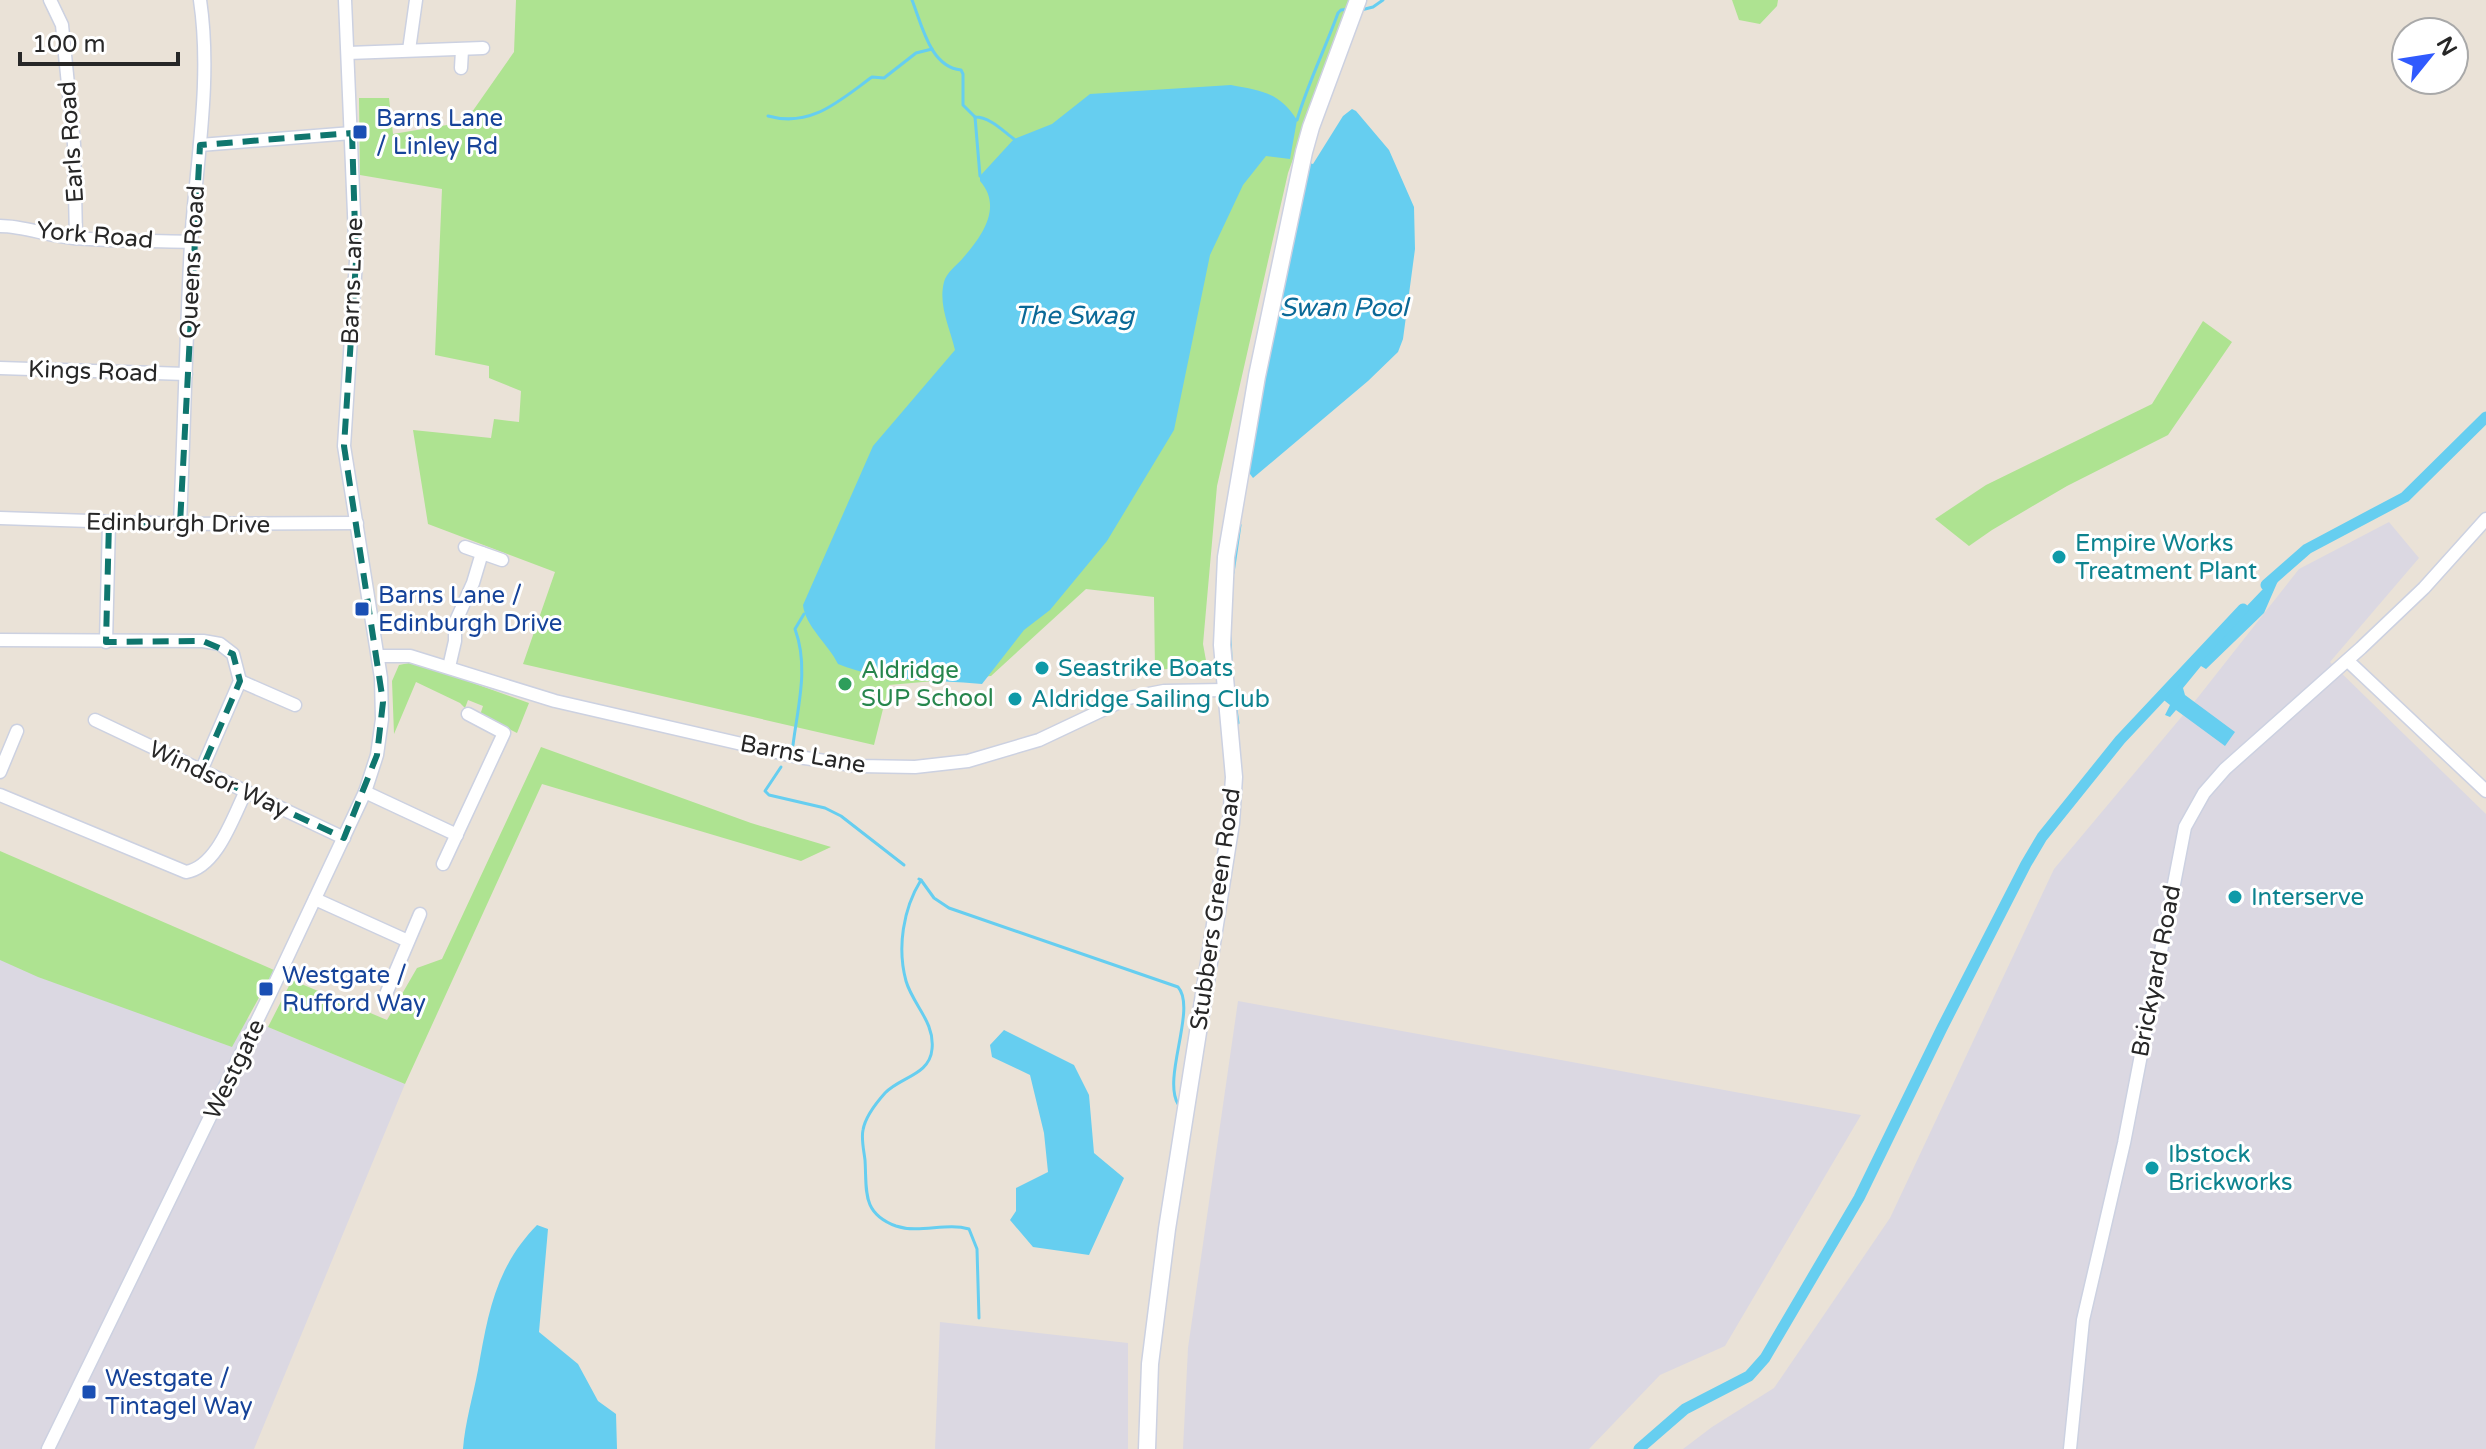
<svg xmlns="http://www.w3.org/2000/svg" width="2486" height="1449" font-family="'Varela Round',sans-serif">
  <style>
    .industrial { fill: #dbd8e2 }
    .green { fill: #aee391 }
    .water { fill: #66cef0 }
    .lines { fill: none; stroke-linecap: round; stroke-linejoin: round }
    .stream { stroke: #66cef0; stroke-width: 3 }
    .canal { stroke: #66cef0; stroke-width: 11 }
    .minor-casing { stroke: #ccd1e1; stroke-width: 15 }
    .tertiary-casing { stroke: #ccd1e1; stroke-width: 19 }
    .minor { stroke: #fff; stroke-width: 12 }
    .tertiary { stroke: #fff; stroke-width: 16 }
    .marked { fill: none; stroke: #0f766e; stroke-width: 6; stroke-dasharray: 16 10; stroke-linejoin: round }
    .transit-dot { fill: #1a4fb4; stroke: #fff; stroke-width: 3 }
    .culture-dot { fill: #0f9aa8; stroke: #fff; stroke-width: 3 }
    .leisure-dot { fill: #2e9e5b; stroke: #fff; stroke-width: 3 }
    .labels { text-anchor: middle; stroke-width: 6; stroke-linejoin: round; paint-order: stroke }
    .transit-label { font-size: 24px; fill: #164399; stroke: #fff; text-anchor: start }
    .street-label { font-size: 24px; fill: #272727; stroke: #fff }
    .culture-label { font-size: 24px; fill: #0d838f; stroke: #fff; text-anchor: start }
    .leisure-label { font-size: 24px; fill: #27864d; stroke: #fff; text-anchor: start }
    .water-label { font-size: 26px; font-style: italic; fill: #0a6997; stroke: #fff }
  </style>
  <rect width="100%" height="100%" fill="#eae2d7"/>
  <g class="industrial">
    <polygon points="2389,522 2419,558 2330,662 2486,814 2486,1449 1683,1449 1712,1427 1774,1388 1890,1218 2054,869 2199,696 2299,569"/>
    <polygon points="0,934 206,997 247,1018 405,1084 254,1449 0,1449"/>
    <polygon points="1238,1001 1861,1115 1725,1346 1660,1375 1589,1449 1183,1449 1188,1348"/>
    <polygon points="940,1322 1128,1343 1128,1449 935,1449"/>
  </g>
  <g class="green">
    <polygon points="516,0 1350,0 1288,173 1217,486 1203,644 1207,666 1155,670 1154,597 1086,589 991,676 889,685 874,745 523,664 555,572 428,524 413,430 491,438 494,419 519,422 521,391 489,378 489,366 435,355 442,189 360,175 359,98 389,98 393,134 465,122 514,52"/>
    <polygon points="1732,0 1778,0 1777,6 1760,24 1739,20"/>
    <polygon points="2203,321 2232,342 2168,435 2067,486 1992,530 1969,546 1935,519 1986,485 2152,404"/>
    <polygon points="414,662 529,703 517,733 480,715 483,706 468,700 465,708 460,703 416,682 394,734 392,681 399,665"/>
    <polygon points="541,747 751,823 831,847 801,861 542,784 405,1084 268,1027 292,980 387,1020 417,968 442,959"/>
    <polygon points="0,851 274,970 232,1047 38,977 0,960"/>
  </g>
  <g class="water">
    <path d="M1231,85C1262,91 1279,92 1297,120L1290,159L1266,156L1243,185L1210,255L1174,430L1107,541L1050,610L1024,630L982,684C933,679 884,683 838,664C829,645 805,626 803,605L873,446L955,350C950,328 938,305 944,282C946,273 957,265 963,258C982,236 1003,207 980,181V176L1014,139L1052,124L1090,94Z"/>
    <polygon points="1352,109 1356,111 1389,150 1414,207 1415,249 1403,339 1398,352 1368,381 1253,478 1247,470 1298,212 1300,211 1306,162 1313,164 1343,116"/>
    <polygon points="2284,567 2264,613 2206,669 2201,666 2183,688 2185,695 2235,732 2225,746 2176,710 2170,717 2165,715 2170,705 2160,697"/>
    <polygon points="1004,1030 1074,1065 1089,1095 1094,1153 1124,1178 1089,1255 1033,1247 1010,1220 1016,1211 1016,1188 1048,1172 1044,1133 1030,1075 992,1057 990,1045"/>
    <path d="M537,1225L548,1229L539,1332L578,1364L598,1401L616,1414L617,1449H463C465,1423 473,1396 478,1370C488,1314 495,1268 537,1225Z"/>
  </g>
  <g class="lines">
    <g class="stream">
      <path d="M912,0C922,25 930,67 961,70L963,74V105L975,117C990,117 1003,131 1014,139"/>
      <polyline points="1361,10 1373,7 1383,0"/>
      <path d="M768,116C811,128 839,101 872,77L884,78L916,53L932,49"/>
      <polyline points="975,117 980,176"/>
      <path d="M1297,120C1308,83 1325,49 1338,13L1341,10L1350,9"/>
      <polyline points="1233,573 1240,525"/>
      <polyline points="1230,635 1231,659"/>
      <polyline points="1235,703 1238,723"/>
      <path d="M793,745C798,705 809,667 795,629L804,614"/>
      <polyline points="781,767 765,791 769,795 825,808 841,816 904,865"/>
      <path d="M919,879L921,880C903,909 897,948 906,981C913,1005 935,1022 932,1049C930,1075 900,1077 885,1093C877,1102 865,1118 863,1130C861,1139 864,1151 865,1160C867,1190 861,1213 896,1226C920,1234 946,1222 969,1229L977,1249L979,1318"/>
      <path d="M921,880L934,898L949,908L1178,987C1197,1008 1162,1078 1178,1104"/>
    </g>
    <g class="canal">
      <polyline points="2266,585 2307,549 2405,497 2486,417"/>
      <polyline points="1639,1449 1685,1409 1749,1376 1765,1358 1859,1198 1942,1028 2026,864 2042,837 2120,740 2243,609"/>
    </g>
    <g class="minor-casing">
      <g id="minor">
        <polyline points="50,0 62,25 74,144 76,238"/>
        <polyline points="409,50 416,0"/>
        <polyline points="348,53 483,48"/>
        <polyline points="461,68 462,50"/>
        <polyline points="200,145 352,133"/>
        <path d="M0,226C24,226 48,236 73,238C112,241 152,241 191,242"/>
        <polyline points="0,368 186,374"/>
        <polyline points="0,518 180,524 357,523"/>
        <path d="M180,524C184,430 186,337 191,243C196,163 212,80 200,0"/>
        <polyline points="465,547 502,560"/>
        <polyline points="0,640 203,641 220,644 233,654 240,681 201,771"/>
        <polyline points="106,642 109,522"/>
        <polyline points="378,656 410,656 555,701 798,757 859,766 915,767 968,761 1039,740 1128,698 1164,691 1225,690"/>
        <polyline points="2348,661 2486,791"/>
        <polyline points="449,667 455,641 455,623 473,583 482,553"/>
        <polyline points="240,681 295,705"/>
        <polyline points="95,720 344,838"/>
        <polyline points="0,772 17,731"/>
        <polyline points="365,792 457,835"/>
        <path d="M0,795L186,872C217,867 233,817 246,791"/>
        <polyline points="443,864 504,733 468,714"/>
        <polyline points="315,899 408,941"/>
        <polyline points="386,994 420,914"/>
        <polyline points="48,1449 271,992 365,792 377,755 382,719 381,678 344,446 356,261 345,0"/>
        <polyline points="2070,1449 2083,1320 2124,1143 2185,827 2204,793 2225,769 2361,648 2424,588 2486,519"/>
      </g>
    </g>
    <g class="tertiary-casing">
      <polyline id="tertiary" points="1147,1449 1150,1364 1167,1229 1231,823 1234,777 1222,645 1226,557 1257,376 1304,152 1311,127 1358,0"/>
    </g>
    <use href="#minor" class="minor"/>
    <use href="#tertiary" class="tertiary"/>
  </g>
  <path class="marked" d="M352,133L356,261L344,446L383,702L377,755L344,838L201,771L240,681L233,654L203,641L106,642L109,522L180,524L200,145Z"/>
  <g class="transit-dot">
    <rect x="352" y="124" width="16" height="16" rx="4"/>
    <rect x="354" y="601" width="16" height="16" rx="4"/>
    <rect x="258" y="981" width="16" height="16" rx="4"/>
    <rect x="81" y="1384" width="16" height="16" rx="4"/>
  </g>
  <g class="culture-dot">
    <circle cx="2059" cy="557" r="8"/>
    <circle cx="1042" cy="668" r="8"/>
    <circle cx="1015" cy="699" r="8"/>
    <circle cx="2235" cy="897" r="8"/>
    <circle cx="2152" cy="1168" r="8"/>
  </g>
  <circle class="leisure-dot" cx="845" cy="684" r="8"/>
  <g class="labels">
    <g class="transit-label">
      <text x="376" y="126">Barns Lane<tspan x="376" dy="28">/ Linley Rd</tspan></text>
      <text x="378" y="603">Barns Lane /<tspan x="378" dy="28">Edinburgh Drive</tspan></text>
      <text x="282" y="983">Westgate /<tspan x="282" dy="28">Rufford Way</tspan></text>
      <text x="105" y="1386">Westgate /<tspan x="105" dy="28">Tintagel Way</tspan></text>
    </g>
    <g class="street-label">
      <text transform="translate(71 142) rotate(-94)" y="8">Earls Road</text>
      <text transform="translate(95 235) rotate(5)" y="8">York Road</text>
      <text transform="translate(192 262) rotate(-87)" y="8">Queens Road</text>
      <text transform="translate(352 281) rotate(-88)" y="8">Barns Lane</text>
      <text transform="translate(93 371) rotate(2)" y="8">Kings Road</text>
      <text transform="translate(178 523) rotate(1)" y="8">Edinburgh Drive</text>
      <text transform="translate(803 754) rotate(10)" y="8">Barns Lane</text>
      <text transform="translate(219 779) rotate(25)" y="8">Windsor Way</text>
      <text transform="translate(1215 909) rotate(-82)" y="8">Stubbers Green Road</text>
      <text transform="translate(2156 971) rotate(-79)" y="8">Brickyard Road</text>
      <text transform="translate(234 1069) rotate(-64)" y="8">Westgate</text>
    </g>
    <g class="culture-label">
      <text x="2075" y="551">Empire Works<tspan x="2075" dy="28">Treatment Plant</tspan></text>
      <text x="1058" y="676">Seastrike Boats</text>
      <text x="1031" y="707">Aldridge Sailing Club</text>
      <text x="2251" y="905">Interserve</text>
      <text x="2168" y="1162">Ibstock<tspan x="2168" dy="28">Brickworks</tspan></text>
    </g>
    <g class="leisure-label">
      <text x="861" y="678">Aldridge<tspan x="861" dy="28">SUP School</tspan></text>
    </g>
    <g class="water-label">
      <text x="1344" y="316">Swan Pool</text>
      <text x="1074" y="324">The Swag</text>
    </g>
  </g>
  <g transform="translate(2430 56) rotate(60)"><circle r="38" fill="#ffffff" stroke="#a9a9a9" stroke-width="2"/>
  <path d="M0-6L14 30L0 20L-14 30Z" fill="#305afe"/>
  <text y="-12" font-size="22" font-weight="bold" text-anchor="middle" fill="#272727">N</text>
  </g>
  <path d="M20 52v12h158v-12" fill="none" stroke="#272727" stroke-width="4"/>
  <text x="32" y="52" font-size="24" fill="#272727" stroke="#ffffff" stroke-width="6" paint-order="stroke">100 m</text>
</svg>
